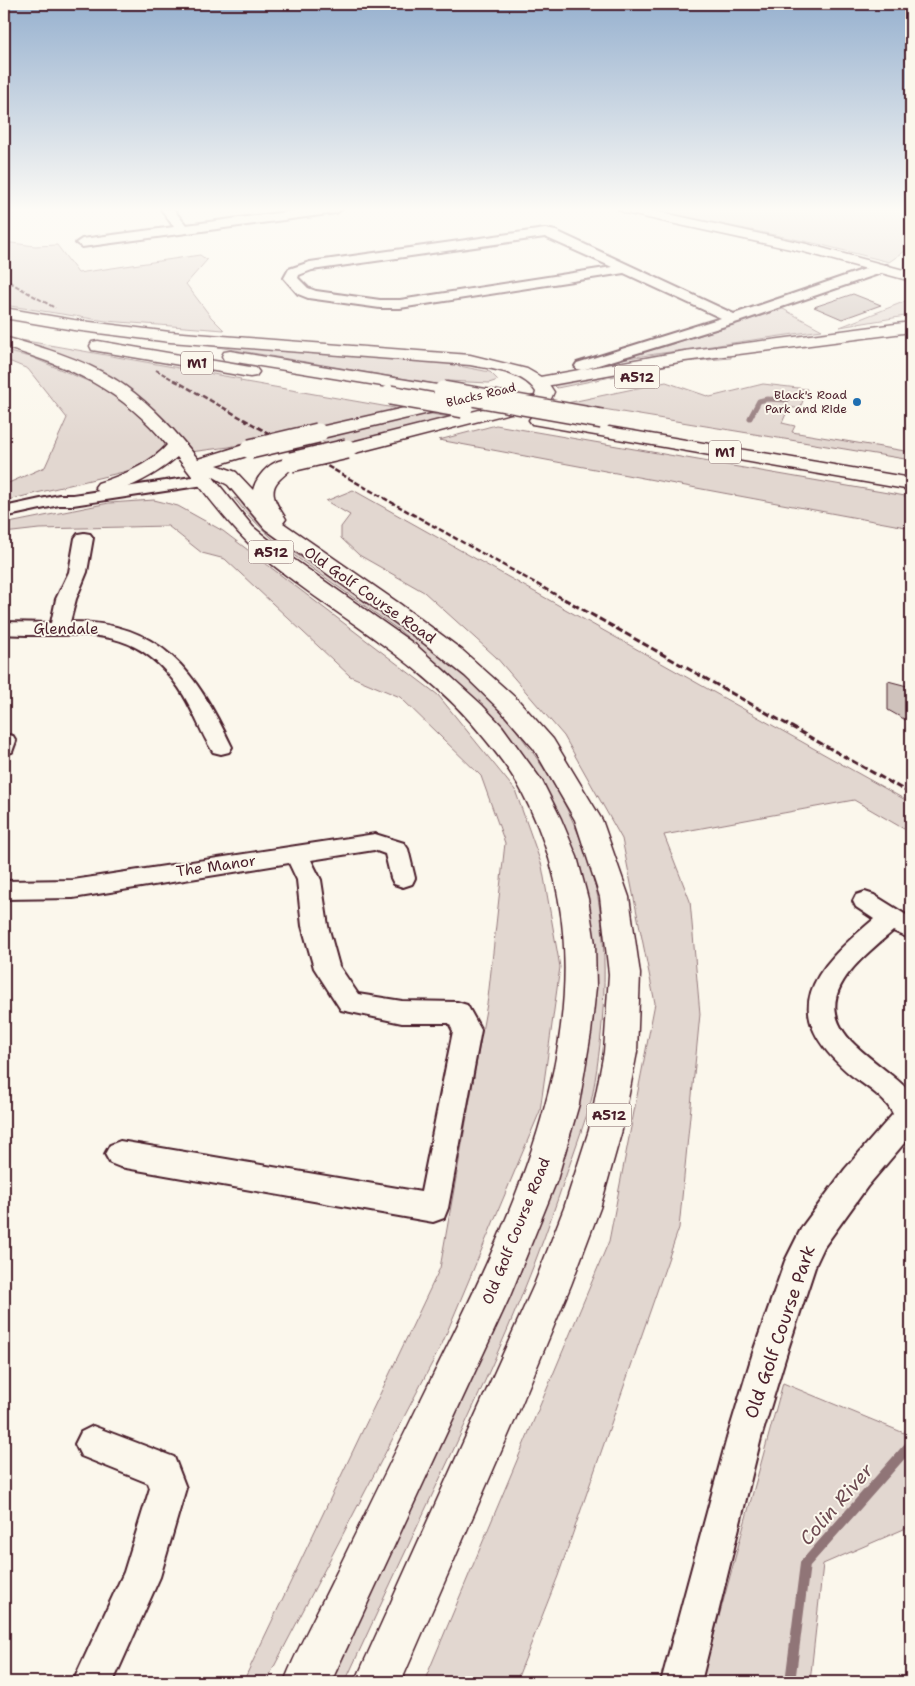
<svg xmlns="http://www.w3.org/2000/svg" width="915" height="1686" font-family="'Shantell Sans',sans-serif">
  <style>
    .green { fill: #e2d7d0; stroke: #967b7e }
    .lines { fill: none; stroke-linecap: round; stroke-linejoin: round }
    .stream-far1 { stroke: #907477; stroke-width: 5 }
    .stream { stroke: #907477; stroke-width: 10 }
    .building { fill: #cfc2bc; stroke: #4a1f2b }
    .street-casing { stroke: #4a1f2b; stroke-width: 4 }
    .primary-casing { stroke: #4a1f2b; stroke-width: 3 }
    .highway-casing { stroke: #4a1f2b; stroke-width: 3 }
    .street { fill: #fbf7ec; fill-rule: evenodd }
    .primary { fill: #fbf7ec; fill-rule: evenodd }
    .highway { fill: #fbf7ec; fill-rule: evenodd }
    .rail-far2 { stroke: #4a1f2b; stroke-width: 2; stroke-dasharray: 4.5 2; stroke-linecap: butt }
    .rail-far1 { stroke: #4a1f2b; stroke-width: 2.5; stroke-dasharray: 5.5 2.5; stroke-linecap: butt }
    .rail { stroke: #4a1f2b; stroke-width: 3; stroke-dasharray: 7 3; stroke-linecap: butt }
    .highway-bridge-casing { stroke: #4a1f2b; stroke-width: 22; stroke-linecap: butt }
    .highway-bridge { stroke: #fbf7ec; stroke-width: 19 }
    .poi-dot { fill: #1f6fb2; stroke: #fbf7ec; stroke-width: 2 }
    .labels { text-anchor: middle; stroke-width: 4; stroke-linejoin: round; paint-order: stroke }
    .far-street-label { font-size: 12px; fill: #4a1f2b; stroke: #fbf7ec }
    .far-poi-label { font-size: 12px; fill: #4a1f2b; stroke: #fbf7ec; text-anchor: end }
    .shield { fill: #fbf7ec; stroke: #7f6065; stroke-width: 1 }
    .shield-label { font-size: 14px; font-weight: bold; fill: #4a1f2b }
    .street-label { font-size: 15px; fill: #4a1f2b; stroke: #fbf7ec }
    .near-street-label { font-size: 18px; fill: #4a1f2b; stroke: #fbf7ec }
    .near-water-label { font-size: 19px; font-style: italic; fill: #6d4a51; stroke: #fbf7ec }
  </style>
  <rect width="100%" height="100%" fill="#fbf7ec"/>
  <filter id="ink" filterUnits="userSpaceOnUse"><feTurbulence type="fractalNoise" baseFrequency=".02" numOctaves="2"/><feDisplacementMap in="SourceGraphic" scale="10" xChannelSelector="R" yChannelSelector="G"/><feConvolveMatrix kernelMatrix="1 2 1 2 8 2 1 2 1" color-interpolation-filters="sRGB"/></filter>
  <g filter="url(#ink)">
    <g class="green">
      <polygon points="661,209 911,209 911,247 889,262 818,244 659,211"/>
      <polygon points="4,242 35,246 57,245 78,273 200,255 207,260 186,284 211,317 224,330 106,321 4,305"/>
      <polygon points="911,299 911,315 840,327"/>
      <polygon points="783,309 822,330 607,361 663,347"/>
      <polygon points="21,340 241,379 240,381 400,409 229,447 159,456 131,470 4,501 4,485 45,467 67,418 28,369 4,359 4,351 31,357 90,382 109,377 72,360"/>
      <polygon points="176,340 283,351 351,354 433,361 490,372 498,380 489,383 447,381 447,386"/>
      <polygon points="731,356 731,358 684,362 557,388 553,384 681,361"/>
      <polygon points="666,382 710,397 763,384 807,389 800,409 789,407 782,423 795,426 792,432 911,452 911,460 567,403"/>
      <polygon points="426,413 455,418 332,447 316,438"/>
      <polygon points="496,425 911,497 911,528 439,440"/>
      <polygon points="353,490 911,803 911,833 854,800 664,835 690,901 700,1014 679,1228 558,1576 516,1682 424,1682 609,1241 655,1003 622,839 564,736 496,657 424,592 359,555 341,538 341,527 350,515 326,501"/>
      <path d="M234,498L239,499C265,539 313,564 352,591C410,631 471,675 516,730C554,778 586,836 598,898C609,959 604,1031 593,1092C591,1105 585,1119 581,1132C573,1156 564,1180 556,1204C527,1290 489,1373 451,1455C415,1531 380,1606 345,1682H319L491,1320L590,970L506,734L448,672L400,631L278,544L247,514Z"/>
      <polygon points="154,500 178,506 223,531 438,695 515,790 542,866 560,967 540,1111 442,1344 266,1682 243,1682 440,1268 488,998 505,843 481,776 400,697 350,676 225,559 202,553 168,526 39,529 4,533 4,524 109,503"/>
      <polygon points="783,1383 904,1433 911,1420 911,1526 823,1564 810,1682 701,1682"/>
    </g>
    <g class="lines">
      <polyline class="stream-far1" points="750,418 759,401 767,399 787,400"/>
      <polyline class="stream" points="790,1682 805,1564 911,1444"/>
    </g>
    <g class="building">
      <polygon points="853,294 881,305 842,319 814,307"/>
      <polygon points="888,681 911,687 911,723 888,710"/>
    </g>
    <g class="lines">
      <g class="street-casing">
        <g id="street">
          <polygon points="161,209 173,209 186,225 309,209 342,209 336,213 82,247 76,243 82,239 174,227"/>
          <path d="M545,229L556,231L734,314L877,265H887L888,268L887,271L738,322L582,370L577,369L575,366L577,363L721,318L624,273L400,308H380L308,298L298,294L284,278L289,269L310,262ZM545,237L612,267L400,300H380L316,291L308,288L298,278L299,275L312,270Z"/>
          <polygon points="205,475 211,476 213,480 211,484 73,505 59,505 4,517 4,507 59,495 73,495"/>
          <path d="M84,533L90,534L93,538L87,572L76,599L70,622C161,621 196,672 232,747L229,752L221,754L213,752C200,732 193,708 179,688C129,616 76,640 4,634V622L51,623L56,599L69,572L75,538L78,534Z"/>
          <polygon points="4,734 13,736 16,741 12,752 4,754"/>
          <polygon points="375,834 404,843 408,849 415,878 412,884 403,887 394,884 391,878 385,854 374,850 311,860 321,880 328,926 339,966 358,994 402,1001 457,1002 467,1005 481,1030 448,1208 444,1218 433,1222 120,1167 110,1163 105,1154 110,1145 120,1141 421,1192 453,1031 449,1023 402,1023 341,1010 314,968 302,926 297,880 289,863 73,898 4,899 4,881 73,880"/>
          <path d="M865,892L874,895L911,918V939L893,931C857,962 807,999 855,1045C873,1062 894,1075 911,1093V1135L867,1187L824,1247L816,1264L788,1349L761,1438L701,1682H661L727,1438L754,1349L785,1261L802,1227L845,1169L893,1114C886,1098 864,1085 851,1075C775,1011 813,970 874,919L856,907L853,901L856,895Z"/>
          <polygon points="93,1426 174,1457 186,1488 160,1577 113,1682 73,1682 124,1572 150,1488 148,1483 81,1456 75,1444 81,1432"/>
        </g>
      </g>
      <g class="primary-casing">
        <g id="primary">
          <polygon points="618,209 645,209 807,244 911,272 911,281 804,252 625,213"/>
          <polygon points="911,322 911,332 685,361 540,387 534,386 531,382 534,378 540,377 685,351"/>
        </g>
      </g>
      <g class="highway-casing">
        <g id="highway">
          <path d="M4,308L74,320L170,332L470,355L527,369L546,380L554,392L549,403L347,455L340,453L338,449L340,445L535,396L536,392C524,372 491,369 470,365L170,342L74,330L4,318Z"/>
          <path d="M4,337C43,347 92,362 125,386C153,406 176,432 198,459L250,443L257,445L259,449L257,453L217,465L236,472L253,490C257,474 275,456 292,460L295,464C291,470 285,474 280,479C266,492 278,506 286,519L283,523L400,604L462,650L519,701L553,739L602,820L629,897L640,974L637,1052L622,1130L600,1208L571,1285L517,1415L401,1682H355L534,1285L564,1208L589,1130L604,1052L609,974L600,897L575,820L534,749L502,712L465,676L425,644L265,529L228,485L212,476L253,527L289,556L417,646L482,705L502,726L542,781L561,819L577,857L588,899L595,944L596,987L591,1033L579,1104L557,1180L510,1296L331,1682H284C297,1649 315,1617 331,1584C368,1508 405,1432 442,1357C528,1183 621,981 522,792C513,774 498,755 485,739C427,665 345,622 273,565C235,535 207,495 177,457C160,472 120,497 98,491L95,487L98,483C123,475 149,465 167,445C123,390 69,366 4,347Z"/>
          <polygon points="98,341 250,367 256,368 259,372 256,376 250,377 92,350 90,346 92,342"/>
          <polygon points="230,351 443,386 449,387 452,391 449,395 443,396 224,360 222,356 224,352"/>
          <polygon points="453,397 459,398 462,402 459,406 318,439 311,437 309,433 311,429"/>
          <polygon points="538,415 911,478 911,490 532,424 529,420 532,416"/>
        </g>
      </g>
      <use href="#street" class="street"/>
      <use href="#primary" class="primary"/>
      <use href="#highway" class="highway"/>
      <g class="rail-far2">
        <polyline points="4,279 55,308"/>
        <polyline points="156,370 177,382"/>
      </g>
      <polyline class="rail-far1" points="174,380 567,601"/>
      <polyline class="rail" points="564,599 911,794"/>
      <g class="highway-bridge-casing">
        <g id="highway-bridge">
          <polyline points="443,391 602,419"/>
          <polyline points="390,395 463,408"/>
          <polyline points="250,449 318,433"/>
          <polyline points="291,462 347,449"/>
        </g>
      </g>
      <use href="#highway-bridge" class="highway-bridge"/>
    </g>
  </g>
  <linearGradient id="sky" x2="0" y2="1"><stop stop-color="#97b1cf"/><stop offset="0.47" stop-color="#fdfbf6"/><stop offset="1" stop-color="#fdfbf6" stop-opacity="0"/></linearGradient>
  <rect width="915" height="445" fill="url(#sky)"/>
  <circle class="poi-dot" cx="857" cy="402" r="5"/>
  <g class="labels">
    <g class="far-street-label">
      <text transform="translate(481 395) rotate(-13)" y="4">Blacks Road</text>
    </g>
    <g class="far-poi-label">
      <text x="847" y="399">Black's Road<tspan x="847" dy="14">Park and Ride</tspan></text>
    </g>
    <g class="shield">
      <rect x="181" y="351.5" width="32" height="23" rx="4"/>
      <rect x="614.5" y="365.5" width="45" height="23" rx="4"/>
      <rect x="709" y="440.5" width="32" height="23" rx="4"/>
      <rect x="248.5" y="540.5" width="45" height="23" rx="4"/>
      <rect x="586.5" y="1103.5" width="45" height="23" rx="4"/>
    </g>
    <g class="shield-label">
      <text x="197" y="368">M1</text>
      <text x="637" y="382">A512</text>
      <text x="725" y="457">M1</text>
      <text x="271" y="557">A512</text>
      <text x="609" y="1120">A512</text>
    </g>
    <g class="street-label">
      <text transform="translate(370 595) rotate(35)" y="5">Old Golf Course Road</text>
      <text x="66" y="634">Glendale</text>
      <text transform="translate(216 866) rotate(-8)" y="5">The Manor</text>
      <text transform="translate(516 1231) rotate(-68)" y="5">Old Golf Course Road</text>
    </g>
    <g class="near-street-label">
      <text transform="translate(780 1332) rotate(-71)" y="6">Old Golf Course Park</text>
    </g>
    <g class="near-water-label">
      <text transform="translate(836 1504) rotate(-49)" y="7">Colin River</text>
    </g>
  </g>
  <rect width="915" height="1686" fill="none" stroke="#fbf7ec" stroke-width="20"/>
  <rect x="10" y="10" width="895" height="1666" fill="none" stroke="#4a1f2b" stroke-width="2" filter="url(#ink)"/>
</svg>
